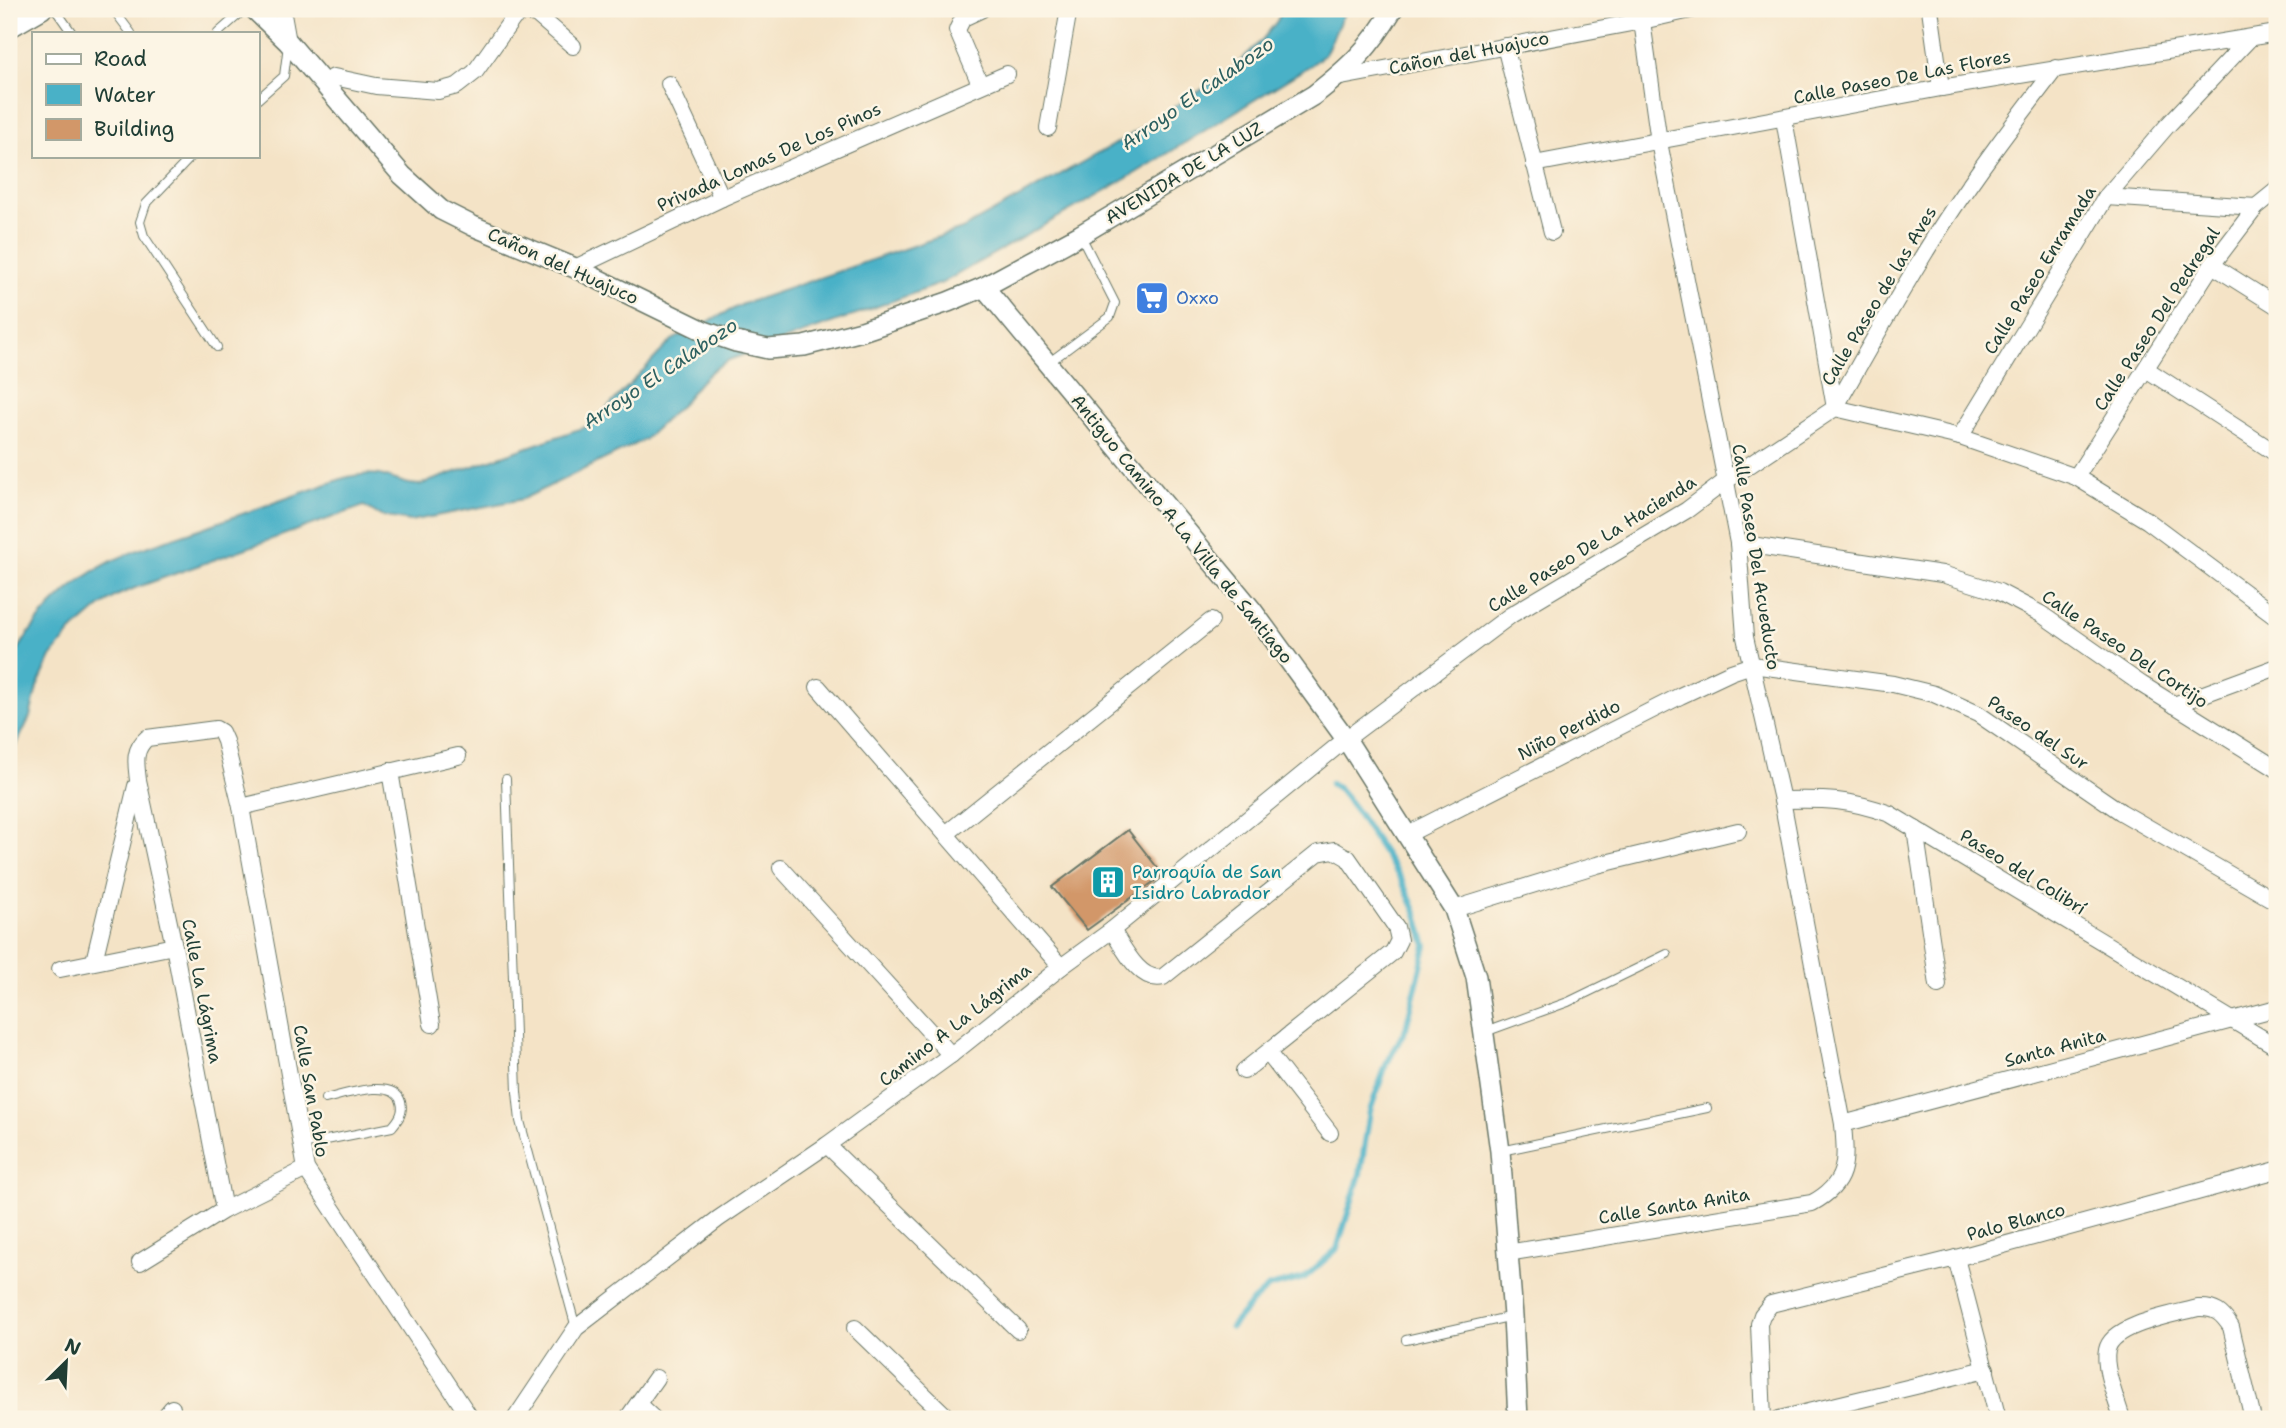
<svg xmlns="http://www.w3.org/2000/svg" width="2286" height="1428" font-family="'Shantell Sans',sans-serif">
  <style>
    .water { fill: #49b1c7; stroke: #34777e; stroke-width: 2 }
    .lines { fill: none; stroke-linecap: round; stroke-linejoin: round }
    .stream { stroke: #49b1c7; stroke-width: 6 }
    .building { fill: #d29769 }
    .service-casing { stroke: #6a7767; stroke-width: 10 }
    .minor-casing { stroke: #6a7767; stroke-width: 18 }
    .tertiary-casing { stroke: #6a7767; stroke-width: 22 }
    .service { stroke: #fff; stroke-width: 8 }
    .minor { stroke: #fff; stroke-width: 16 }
    .tertiary { stroke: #fff; stroke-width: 19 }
    .labels { text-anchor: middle; stroke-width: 5; stroke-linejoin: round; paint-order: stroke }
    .street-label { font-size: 18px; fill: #1f3d34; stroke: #fcf5e5 }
    .shop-label { font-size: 18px; fill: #366cbe; stroke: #fcf5e5; text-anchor: start }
    .culture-label { font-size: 18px; fill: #0d838f; stroke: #fcf5e5; text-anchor: start }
    .water-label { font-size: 19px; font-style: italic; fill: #2c6060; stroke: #fcf5e5 }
  </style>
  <rect width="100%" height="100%" fill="#fcf5e5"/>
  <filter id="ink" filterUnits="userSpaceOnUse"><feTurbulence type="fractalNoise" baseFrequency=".0143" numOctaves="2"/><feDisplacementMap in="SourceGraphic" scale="14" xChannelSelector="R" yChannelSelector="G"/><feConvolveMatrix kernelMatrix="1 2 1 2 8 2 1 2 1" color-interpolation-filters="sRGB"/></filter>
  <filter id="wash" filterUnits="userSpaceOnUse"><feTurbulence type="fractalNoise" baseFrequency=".00686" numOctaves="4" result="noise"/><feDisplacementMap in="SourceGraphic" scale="28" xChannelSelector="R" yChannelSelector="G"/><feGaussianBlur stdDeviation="1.57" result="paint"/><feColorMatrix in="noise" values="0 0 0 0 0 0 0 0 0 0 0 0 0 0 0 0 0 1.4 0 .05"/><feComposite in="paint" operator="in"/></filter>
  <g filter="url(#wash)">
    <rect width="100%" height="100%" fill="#f4e3c6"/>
    <path class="water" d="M1283,9H1346L1325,54L1311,65L1136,173L942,283L729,360L714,369L700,382L681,405L644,440L523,499L410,521L381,516L364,506L135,588L116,596L100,607L71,632L51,657L37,687L30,717L9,760V667C30,623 67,583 112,561C142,546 176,538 208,526C253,510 299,494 344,478C356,475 368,473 379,475C394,478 404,485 419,485L591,425L672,340L743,304L962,229L1124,139L1229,72L1262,40L1277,21Z"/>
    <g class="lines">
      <polyline class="stream" points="1231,1327 1252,1302 1269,1287 1304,1278 1337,1249 1360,1174 1370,1111 1386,1065 1406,1028 1426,946 1417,914 1401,879 1357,812 1340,790 1331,784"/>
    </g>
    <g id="blocks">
      <polygon class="building" points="1128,830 1163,875 1087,930 1052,887"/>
    </g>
  </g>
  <g filter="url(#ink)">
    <use href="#blocks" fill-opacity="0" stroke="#6a7767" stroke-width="2"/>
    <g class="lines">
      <g class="service-casing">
        <g id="service">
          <polyline points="55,9 72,33"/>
          <polyline points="113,9 131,33"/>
          <polyline points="218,33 245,9"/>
          <polyline points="257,100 284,76 288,45"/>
          <polyline points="192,156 146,204 140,222 144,236 217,347"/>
          <polyline points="1047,364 1110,317 1115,303 1081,236"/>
          <polyline points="506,779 517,1092 520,1121 576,1328"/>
          <polyline points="1485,1032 1568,1002 1667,954"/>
          <path d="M301,1145L392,1127C399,1119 404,1112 401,1102C394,1077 343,1095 325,1099"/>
          <polyline points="1501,1151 1707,1108"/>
          <polyline points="1406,1340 1513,1316"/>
        </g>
      </g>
      <g class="minor-casing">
        <g id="minor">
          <polyline points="282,9 288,42"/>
          <polyline points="1930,9 1941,88"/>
          <polyline points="1505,46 1552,232"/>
          <polyline points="1336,78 1642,21 1695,9"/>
          <polyline points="323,82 334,77 376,86 438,91 457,86 475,72 514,17 524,12 536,14 573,46"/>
          <polyline points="669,84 722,198"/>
          <polyline points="980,84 957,30 963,18 982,9"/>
          <polyline points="1784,119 1835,408"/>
          <polyline points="1048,128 1069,9"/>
          <polyline points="1534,164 1941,88 2277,33"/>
          <polyline points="2106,197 2256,207"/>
          <polyline points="2212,265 2277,306"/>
          <polyline points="575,268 722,198 1007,74"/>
          <polyline points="2146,369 2277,454"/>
          <path d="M1835,408C1870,346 1904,284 1943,224C1978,170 2017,119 2056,68"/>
          <polyline points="1960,437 2106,197 2167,126 2250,38"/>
          <polyline points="2076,477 2212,265 2256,207 2277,190"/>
          <polyline points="1738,543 1942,574 1999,592 2041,614 2141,684 2277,769"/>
          <polyline points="818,687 1061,967"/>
          <polyline points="2174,705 2277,667"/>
          <polyline points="390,771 432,1024"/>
          <path d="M1782,800C1826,799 1848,799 1890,814L2277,1047"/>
          <polyline points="241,807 458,756"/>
          <polyline points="1915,829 1938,985"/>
          <polyline points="946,834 1211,621"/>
          <polyline points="1406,835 1680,696 1731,672 1752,665 1893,684 1934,694 1978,714 2121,812 2277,902"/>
          <polyline points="781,868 951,1055"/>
          <polyline points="1454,909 1597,865 1738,831"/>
          <path d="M1112,930C1123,947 1140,983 1163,977L1318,853L1334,850L1348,858L1396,927L1399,940L1393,952L1244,1071"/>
          <polyline points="94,961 136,786"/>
          <polyline points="60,969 174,946"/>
          <polyline points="1268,1053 1330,1133"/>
          <polyline points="1843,1124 2277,1008"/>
          <polyline points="827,1145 1018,1330"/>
          <path d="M224,1210L174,946L138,780C136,763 133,750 147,738L216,729L221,732L225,741L241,807L306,1169L471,1419"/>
          <path d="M1507,1253L1812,1203C1849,1183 1846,1161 1843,1124L1782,800L1745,637L1738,543L1659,142L1642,21"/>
          <polyline points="1956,1258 1998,1419"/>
          <polyline points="140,1262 224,1210 306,1169"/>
          <polyline points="855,1328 949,1419"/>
          <polyline points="638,1404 654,1419"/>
          <polyline points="163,1419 172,1408"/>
          <polyline points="515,1419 576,1328 718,1219 827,1145 951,1055 1061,967 1112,930 1346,739 1511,615 1687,510 1727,480 1835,408 1960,437 2076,477 2148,521 2277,617"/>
          <polyline points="627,1419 656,1378"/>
          <polyline points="1763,1419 1759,1324 1762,1315 1771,1304 1956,1258 2277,1170"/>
          <polyline points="1779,1419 1986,1369"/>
          <path d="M2122,1419C2117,1401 2103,1368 2107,1350C2112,1324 2176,1314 2198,1308C2215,1307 2222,1313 2231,1327L2253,1419"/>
        </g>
      </g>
      <g class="tertiary-casing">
        <g id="tertiary">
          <path d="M254,9L288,42L402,175L441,210L473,226L575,268L704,331L736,342L768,349L804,346L862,331L948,302L984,287L1080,235L1314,95C1350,67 1370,48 1393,9"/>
          <polyline points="9,28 42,9"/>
          <polyline points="984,287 1252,610 1346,739 1454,909 1476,977 1500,1151 1513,1316 1518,1419"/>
        </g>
      </g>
      <use href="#service" class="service"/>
      <use href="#minor" class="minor"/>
      <use href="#tertiary" class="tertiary"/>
    </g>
  </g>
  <defs>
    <g id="supermarket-square" transform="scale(1.75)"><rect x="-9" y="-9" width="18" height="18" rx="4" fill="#3f7fe0" stroke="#fcf5e5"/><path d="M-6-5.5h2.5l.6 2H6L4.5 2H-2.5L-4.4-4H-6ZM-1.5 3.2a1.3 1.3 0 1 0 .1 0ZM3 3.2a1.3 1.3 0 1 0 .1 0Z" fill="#fff"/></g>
    <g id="building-square" transform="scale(1.75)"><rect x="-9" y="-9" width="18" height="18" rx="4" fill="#0f9aa8" stroke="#fcf5e5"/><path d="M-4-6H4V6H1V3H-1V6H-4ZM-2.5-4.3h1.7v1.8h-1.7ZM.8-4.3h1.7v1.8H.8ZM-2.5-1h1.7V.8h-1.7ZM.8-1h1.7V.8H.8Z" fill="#fff"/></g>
  </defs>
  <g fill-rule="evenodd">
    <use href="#supermarket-square" x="1152" y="298"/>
    <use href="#building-square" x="1108" y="882"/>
  </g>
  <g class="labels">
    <g class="street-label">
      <text transform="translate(1469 53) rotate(-11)" y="6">Cañon del Huajuco</text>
      <text transform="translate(1902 77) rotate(-11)" y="6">Calle Paseo De Las Flores</text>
      <text transform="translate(769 157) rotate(-24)" y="6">Privada Lomas De Los Pinos</text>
      <text transform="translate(1184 173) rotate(-31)" y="6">AVENIDA DE LA LUZ</text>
      <text transform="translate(563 266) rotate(24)" y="6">Cañon del Huajuco</text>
      <text transform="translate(2040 270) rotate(-58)" y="6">Calle Paseo Enramada</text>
      <text transform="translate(1879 296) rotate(-59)" y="6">Calle Paseo de las Aves</text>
      <text transform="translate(2157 319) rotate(-57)" y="6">Calle Paseo Del Pedregal</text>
      <text transform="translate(1182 529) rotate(51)" y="6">Antiguo Camino A La Villa de Santiago</text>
      <text transform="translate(1592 544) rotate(-32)" y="6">Calle Paseo De La Hacienda</text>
      <text transform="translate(1756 557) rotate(81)" y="6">Calle Paseo Del Acueducto</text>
      <text transform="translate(2125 649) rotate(34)" y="6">Calle Paseo Del Cortijo</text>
      <text transform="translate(1569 730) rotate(-27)" y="6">Niño Perdido</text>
      <text transform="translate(2038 733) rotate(34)" y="6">Paseo del Sur</text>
      <text transform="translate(2023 872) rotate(32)" y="6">Paseo del Colibrí</text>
      <text transform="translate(202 991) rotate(79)" y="6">Calle La Lágrima</text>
      <text transform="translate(955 1025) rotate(-38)" y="6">Camino A La Lágrima</text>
      <text transform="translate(2055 1048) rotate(-15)" y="6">Santa Anita</text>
      <text transform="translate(311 1091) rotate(80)" y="6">Calle San Pablo</text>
      <text transform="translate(1674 1206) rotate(-9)" y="6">Calle Santa Anita</text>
      <text transform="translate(2016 1222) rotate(-15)" y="6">Palo Blanco</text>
    </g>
    <g class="shop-label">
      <text x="1176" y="304">Oxxo</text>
    </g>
    <g class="culture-label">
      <text x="1132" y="878">Parroquía de San<tspan x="1132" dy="21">Isidro Labrador</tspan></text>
    </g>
    <g class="water-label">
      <text transform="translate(1197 93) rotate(-35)" y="7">Arroyo El Calabozo</text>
      <text transform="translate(660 373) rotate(-34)" y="7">Arroyo El Calabozo</text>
    </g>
  </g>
  <rect width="2286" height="1428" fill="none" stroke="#fcf5e5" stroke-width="35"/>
  <rect x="32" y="32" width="228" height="126" fill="#fcf5e5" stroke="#a4ab9e" stroke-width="2"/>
  <rect x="46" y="54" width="35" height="10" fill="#ffffff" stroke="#a4ab9e" stroke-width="2"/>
  <text x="94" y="66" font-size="21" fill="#1f3d34">Road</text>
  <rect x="46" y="84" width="35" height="21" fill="#49b1c7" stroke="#a4ab9e" stroke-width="2"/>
  <text x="94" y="102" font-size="21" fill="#1f3d34">Water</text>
  <rect x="46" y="119" width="35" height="21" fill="#d29769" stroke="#a4ab9e" stroke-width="2"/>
  <text x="94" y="136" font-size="21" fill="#1f3d34">Building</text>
  <g transform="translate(66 1362) rotate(24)" stroke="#fcf5e5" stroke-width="5" paint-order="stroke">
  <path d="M0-5L12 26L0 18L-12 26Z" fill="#1f3d34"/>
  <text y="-10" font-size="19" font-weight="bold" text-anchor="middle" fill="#1f3d34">N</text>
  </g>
</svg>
